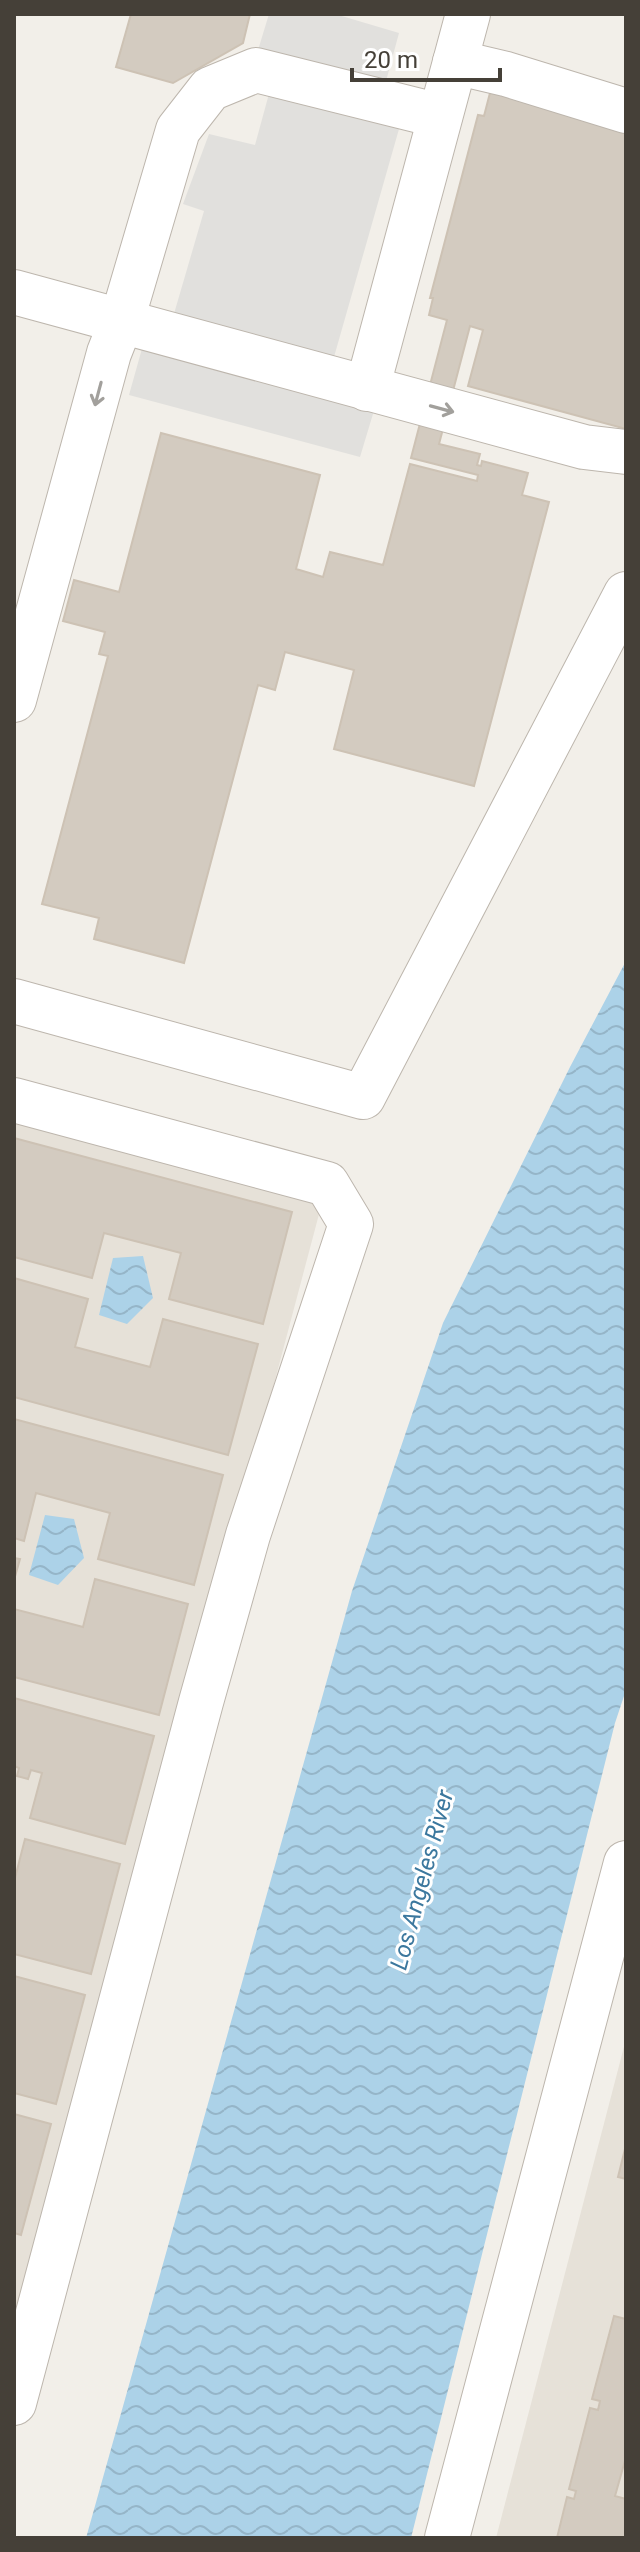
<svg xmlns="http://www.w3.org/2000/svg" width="640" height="2552" font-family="Roboto,sans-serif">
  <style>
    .residential { fill: #e6e1d8 }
    .parking { fill: #e1e0dd }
    .water { fill: url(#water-waves) }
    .building { fill: #d3cbc0; stroke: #cdc2b4; stroke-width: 2 }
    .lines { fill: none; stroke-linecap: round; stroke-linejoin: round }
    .minor-casing { stroke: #bdb6ad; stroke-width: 46 }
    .minor { stroke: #fff; stroke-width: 44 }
    .oneway { stroke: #a2a09c }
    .labels { text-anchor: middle; stroke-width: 6; stroke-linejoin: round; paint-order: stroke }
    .water-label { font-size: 24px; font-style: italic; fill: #3c789e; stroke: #fff }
  </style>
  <defs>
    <pattern id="water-waves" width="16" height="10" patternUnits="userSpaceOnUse" patternTransform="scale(2)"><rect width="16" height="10" fill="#acd2e8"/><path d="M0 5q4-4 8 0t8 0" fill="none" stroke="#95b5c8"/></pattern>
  </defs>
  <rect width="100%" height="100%" fill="#f2efe9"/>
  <g class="residential">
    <polygon points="14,1108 327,1184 14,2364"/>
    <polygon points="626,2039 626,2538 496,2538"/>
  </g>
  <polygon class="parking" points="269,14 335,14 399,33 379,107 403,115 330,371 382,384 360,457 129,395 150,320 171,324 204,211 183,204 209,134 255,145 276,68 255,60"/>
  <g class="water">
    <polygon points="626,961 626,1690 615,1723 411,2538 86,2538 352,1591 443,1323 570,1067"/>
    <polygon points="143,1256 153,1298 127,1324 99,1315 113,1258"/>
    <polygon points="45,1515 74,1519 84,1558 58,1585 29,1575"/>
  </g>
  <g class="building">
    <polygon points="131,14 250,14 243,43 173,83 116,67"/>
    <polygon points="491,89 626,95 626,429 468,386 483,330 470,326 439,444 480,454 477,465 481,466 482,461 528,473 522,495 549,502 474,786 334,749 354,670 285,652 275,690 258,685 184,963 94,939 99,918 42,904 108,656 99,654 105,632 63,621 74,580 119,592 161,433 320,475 296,569 323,577 330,552 383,565 410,464 477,481 478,475 411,458 447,320 429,315 433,298 430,298 478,115 484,116"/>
    <polygon points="14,1138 292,1212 263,1324 169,1299 181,1253 104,1233 92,1278 14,1257"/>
    <polygon points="14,1278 88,1299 75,1347 150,1367 163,1319 258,1344 228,1455 14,1397"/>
    <polygon points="14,1419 223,1475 194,1585 98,1559 110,1513 36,1493 24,1541 14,1538"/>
    <polygon points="14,1558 20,1559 14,1580"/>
    <polygon points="95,1579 188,1604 159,1715 14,1677 14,1609 83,1627"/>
    <polygon points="14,1698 154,1736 125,1844 30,1818 42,1773 31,1770 28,1779 17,1776 19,1768 14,1766"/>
    <polygon points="25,1839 120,1864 91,1974 14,1954 14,1882"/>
    <polygon points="14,1976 85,1995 56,2104 14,2093"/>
    <polygon points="14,2114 51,2124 21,2235 14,2233"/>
    <polygon points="626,2145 626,2179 618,2177"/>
    <polygon points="614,2316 626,2319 626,2457 615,2496 626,2499 626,2538 557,2538 567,2497 574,2499 576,2491 569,2489 590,2408 598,2410 600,2401 592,2399"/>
  </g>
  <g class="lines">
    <g class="minor-casing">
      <g id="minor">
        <polyline points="455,62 506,74 626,111"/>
        <polyline points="14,292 584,447 626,452"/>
        <polyline points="367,389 468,14"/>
        <polyline points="14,700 109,353 122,320 178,130 210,89 256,70 440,116"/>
        <polyline points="14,1001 363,1097 626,594"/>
        <polyline points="14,1100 327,1184 351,1224 248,1535 201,1702 14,2403"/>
        <polyline points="447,2538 626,1863"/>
      </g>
    </g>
    <use href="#minor" class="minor"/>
  </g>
  <defs><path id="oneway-shaft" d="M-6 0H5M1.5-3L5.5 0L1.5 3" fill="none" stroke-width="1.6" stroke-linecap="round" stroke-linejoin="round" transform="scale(2)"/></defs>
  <g class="oneway">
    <use href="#oneway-shaft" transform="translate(98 394) rotate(105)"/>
    <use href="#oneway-shaft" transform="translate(442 409) rotate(15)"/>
  </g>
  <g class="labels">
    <g class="water-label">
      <text transform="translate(422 1880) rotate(-75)" y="8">Los Angeles River</text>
    </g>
  </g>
  <rect width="640" height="2552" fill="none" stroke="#454038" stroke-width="32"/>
  <path d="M352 68v12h148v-12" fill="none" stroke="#454038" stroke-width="4"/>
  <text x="364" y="68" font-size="24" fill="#454038" stroke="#ffffff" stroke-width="6" paint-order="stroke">20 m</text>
</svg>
